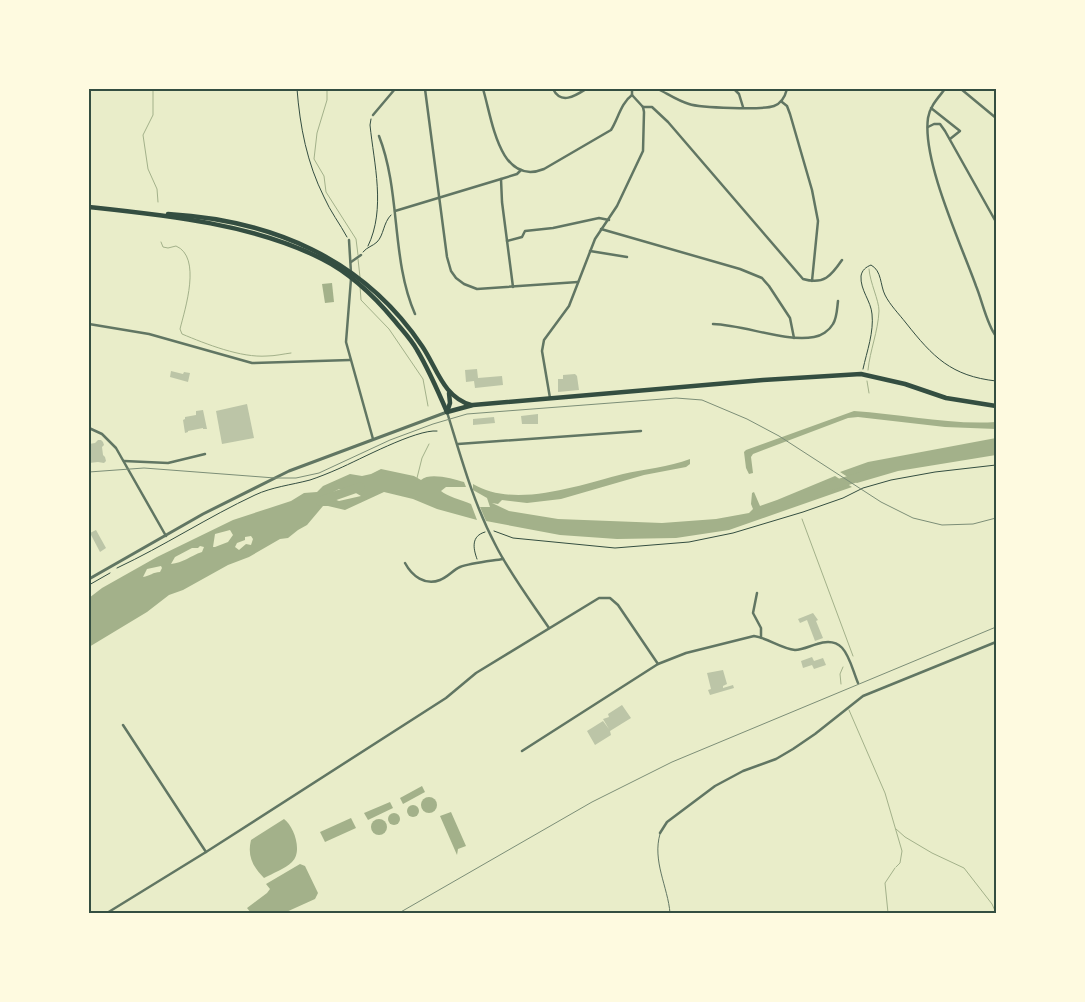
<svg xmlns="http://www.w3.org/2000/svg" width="1085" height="1002" font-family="'Archivo Narrow',sans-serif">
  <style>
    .water { fill: #a3b18a; fill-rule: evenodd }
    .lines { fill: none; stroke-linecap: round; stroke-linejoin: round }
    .stream { stroke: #a3b18a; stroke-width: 1 }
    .river { stroke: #a3b18a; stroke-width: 9 }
    .building { fill: #bcc5a7 }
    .path { stroke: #344e41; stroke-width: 1 }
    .service { stroke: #617663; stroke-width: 1 }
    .minor { stroke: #617663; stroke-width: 2.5 }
    .tertiary { stroke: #617663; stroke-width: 3 }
    .primary { stroke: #344e41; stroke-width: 4.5 }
    .rail { stroke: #7c8e77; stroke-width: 1 }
    .neatline { fill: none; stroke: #344e41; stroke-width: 2 }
  </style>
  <rect width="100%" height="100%" fill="#e9edc9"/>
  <g class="water">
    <polygon points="332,283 334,302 325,303 322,284"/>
    <path d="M854,411C901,414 949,425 996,422V429L945,427L858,417L848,418L753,454L751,457L753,473L749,474L746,468L744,452L746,450Z"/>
    <polygon points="996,438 996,455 898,471 857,483 840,472 868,462"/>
    <path d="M690,459V464L686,467L644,475L561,499L527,503L502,500L498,504L492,503L509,511L558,519L662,523L716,519L749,513L753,509L751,504L752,493L754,492L760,506L777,500L835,476L852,487L729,530L676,538L617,539L560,535L486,521L480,507H490L487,498L473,490V484C515,509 579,485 623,474C644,469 669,467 690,459Z"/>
    <path d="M381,469L414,476L421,480C430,472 453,479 464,482L466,487H446L441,491C446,496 462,500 471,504L477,520L437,509L413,499L384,492L345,510L328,506H323L307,525L298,530L288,538L280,539L249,557L228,565L183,590L169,595L147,612L89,647V598L102,588L157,557L233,520L291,501L304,493L317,492L323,486L350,474L362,476L371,474ZM339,489H349L361,496L339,501L326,496ZM230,530L233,535L228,542L215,547H213L215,534ZM251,536L253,539L251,545L246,544L239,550L235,547L237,543L245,540V537ZM200,546L204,547L202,552C190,556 183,563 171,564L175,557L192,548H198ZM161,566L162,568L160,572C153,572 150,576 143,577L147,569Z"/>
    <polygon points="422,786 425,792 403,804 400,798"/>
    <circle cx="429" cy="805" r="8"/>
    <polygon points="390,802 393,808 368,820 364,813"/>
    <circle cx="413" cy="811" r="6"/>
    <polygon points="451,812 466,846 458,849 457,855 440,816"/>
    <circle cx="394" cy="819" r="6"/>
    <polygon points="351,818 356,828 325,842 320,832"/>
    <path d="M284,819C294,826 303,852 292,862C285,869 273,873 264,878C253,867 247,856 251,840Z"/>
    <circle cx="379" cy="827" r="8"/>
    <polygon points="300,864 305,866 318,893 315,899 284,913 251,913 247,908 267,893 270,889 266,884"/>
  </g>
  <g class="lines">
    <g class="stream">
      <polyline points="153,89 153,115 143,135 148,169 157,189 158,202"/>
      <polyline points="327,89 327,100 317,133 314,159 324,176 326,192 356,239 358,255"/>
      <path d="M161,242L163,247L168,248L176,246C202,257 185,309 180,329L182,334C206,344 241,358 267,356C275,356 283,354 291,353"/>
      <polyline points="358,259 360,277"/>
      <polyline points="360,286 361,300 389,329 423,379 428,406"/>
      <path d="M868,370C870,350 878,332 879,311C879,300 870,283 869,269"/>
      <polyline points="867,381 869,393"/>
      <polyline points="417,478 422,458 429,444"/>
      <polyline points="802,519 853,656"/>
      <polyline points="841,684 840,674 843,667"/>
      <polyline points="849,710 885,793 902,851 900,863 896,867"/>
      <polyline points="896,829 905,837 932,853 964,868 992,904 996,913"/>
      <polyline points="888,913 885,883 895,868"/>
    </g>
    <g class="river">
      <polyline points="834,485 862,476"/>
      <polyline points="320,501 360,487"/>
    </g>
  </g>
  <g class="building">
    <polygon points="477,369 478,378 502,376 503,385 475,388 474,381 466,382 465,370"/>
    <polygon points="171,371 183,374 184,372 190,373 188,382 170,377"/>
    <polygon points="575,374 577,376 579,390 558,392 558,379 563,379 563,375"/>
    <polygon points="247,404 254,438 222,444 216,411"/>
    <polygon points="203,410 207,429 203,429 203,428 188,431 188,432 185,433 183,420 185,419 185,417 196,415 196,411"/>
    <polygon points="538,414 538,424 522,424 521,416"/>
    <polygon points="494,417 495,423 473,425 473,419"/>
    <polygon points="98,440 101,440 103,442 104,445 102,447 103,455 105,457 106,461 104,463 98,462 89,463 89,444 95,443"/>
    <polygon points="96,530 106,548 100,552 90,533"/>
    <polygon points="813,613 818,620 816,621 823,638 815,641 807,620 800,623 798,619"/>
    <polygon points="812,657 814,661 823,658 826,665 814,669 812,665 803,668 801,661"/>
    <polygon points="723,670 727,684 723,686 723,688 733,685 734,688 710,695 708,690 711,689 707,673"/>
    <polygon points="622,705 631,718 610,731 611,735 595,745 587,731 603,721 609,729 603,719 609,717 608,714"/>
  </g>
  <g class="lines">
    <g class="path">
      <path d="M297,89C300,127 307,163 324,197C330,211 340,224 347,237"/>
      <path d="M368,246C386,209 374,164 370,125L371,119"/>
      <path d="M363,252C367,247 373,246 377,242C384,235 383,223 391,215"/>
      <path d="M863,369C867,351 874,332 872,314C871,301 860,290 861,276C862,270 866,267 871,265C882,271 880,285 885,295C890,305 899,314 906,323C933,357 951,376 996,381"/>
      <polyline points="494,531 513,538 615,548 689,542 733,533 803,512 843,498 863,488 891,480 935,472 996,465"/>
      <path d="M477,559C473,548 471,536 485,532"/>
      <path d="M117,568C164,546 208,517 255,495C272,487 291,485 310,480C319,477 329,473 338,469C359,460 416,429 437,431"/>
      <polyline points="89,585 110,573"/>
    </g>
    <path class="service" d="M660,834C652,861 668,887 670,913"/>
    <g class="minor">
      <polyline points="425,89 447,257 451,271 456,278 464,284 477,289 578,282"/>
      <path d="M483,89C492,118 499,187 544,169L611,130C618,119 621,103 632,95"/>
      <path d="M553,89C561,105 575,96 586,89"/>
      <polyline points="632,89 632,95 643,107"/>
      <path d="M658,89C668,94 678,101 689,104C700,108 763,110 774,106C782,103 785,97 787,89"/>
      <polyline points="734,89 739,94 743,107"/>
      <path d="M945,89C938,98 930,106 928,118C922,161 961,244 976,286C982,300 987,325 996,336"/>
      <polyline points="961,89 996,118"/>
      <polyline points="782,102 787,106 790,114 812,190 818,221 812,281"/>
      <path d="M643,107H652L668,122L803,279C824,285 831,276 842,260"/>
      <polyline points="931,108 960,131 950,139"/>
      <polyline points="373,115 395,89"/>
      <polyline points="928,127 934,124 940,124 945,131 996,222"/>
      <path d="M379,136C401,192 391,260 415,314"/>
      <polyline points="501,179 502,202 513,287"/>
      <polyline points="395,211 501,179 517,174 521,170"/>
      <polyline points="601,229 740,269 762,278 769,286 790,318 794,338"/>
      <polyline points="349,240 351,273"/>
      <polyline points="507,241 522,237 525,231 553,228 599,218 609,220"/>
      <polyline points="590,251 627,257"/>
      <polyline points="351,262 361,255"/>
      <polyline points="351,279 346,342 373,439"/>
      <polyline points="89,324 149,334 252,363 350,360"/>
      <path d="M713,324C745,325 783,342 814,337C821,336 829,331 833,324C837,318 837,309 838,301"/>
      <polyline points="550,398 542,351 544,340 569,306 595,239 617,206 643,151 644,112 643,107"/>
      <path d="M447,412C461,457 473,502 495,544C510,574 530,600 549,628"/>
      <polyline points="89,428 102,434 116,448 166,536"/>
      <polyline points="458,444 641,431"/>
      <polyline points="124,461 168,463 205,454"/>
      <path d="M405,563C412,576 425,586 440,580C448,577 453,570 460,567C471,563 491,561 503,559"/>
      <polyline points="757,593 753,613 761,628 761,637"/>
      <polyline points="123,725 206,852"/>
      <path d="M522,751L658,664L686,653L754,636C768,638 780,648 795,650C802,650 810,646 817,644C846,634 849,661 858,683"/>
      <polyline points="660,833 667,822 715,786 743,771 776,759 793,749 815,734 863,696 996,642"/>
      <polyline points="107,913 206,852 446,698 476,673 599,598 610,598 618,605 658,664"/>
    </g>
    <polyline class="tertiary" points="89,579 203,514 289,471 447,412"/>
    <g class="primary">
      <path d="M89,207C164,215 254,224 322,259C350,273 374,296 394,320C402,330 411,339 417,350C429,370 438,391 447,412"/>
      <path d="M168,214C271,220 363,258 422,346C437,368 443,397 471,405"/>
      <polyline points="447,412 473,405 763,380 861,374 905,384 946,398 996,406"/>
      <polyline points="447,412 450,403 449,393"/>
    </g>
    <g class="rail">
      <polyline points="89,472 144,468 275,478 296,478 319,473 390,440 433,424 467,414 676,398 702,400 747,419 779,436 881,502 913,518 942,525 973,524 996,518"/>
      <polyline points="399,913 592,802 672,762 996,627"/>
    </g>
  </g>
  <rect width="1085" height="1002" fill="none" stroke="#fefae0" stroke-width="180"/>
  <rect x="90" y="90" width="905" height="822" class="neatline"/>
</svg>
